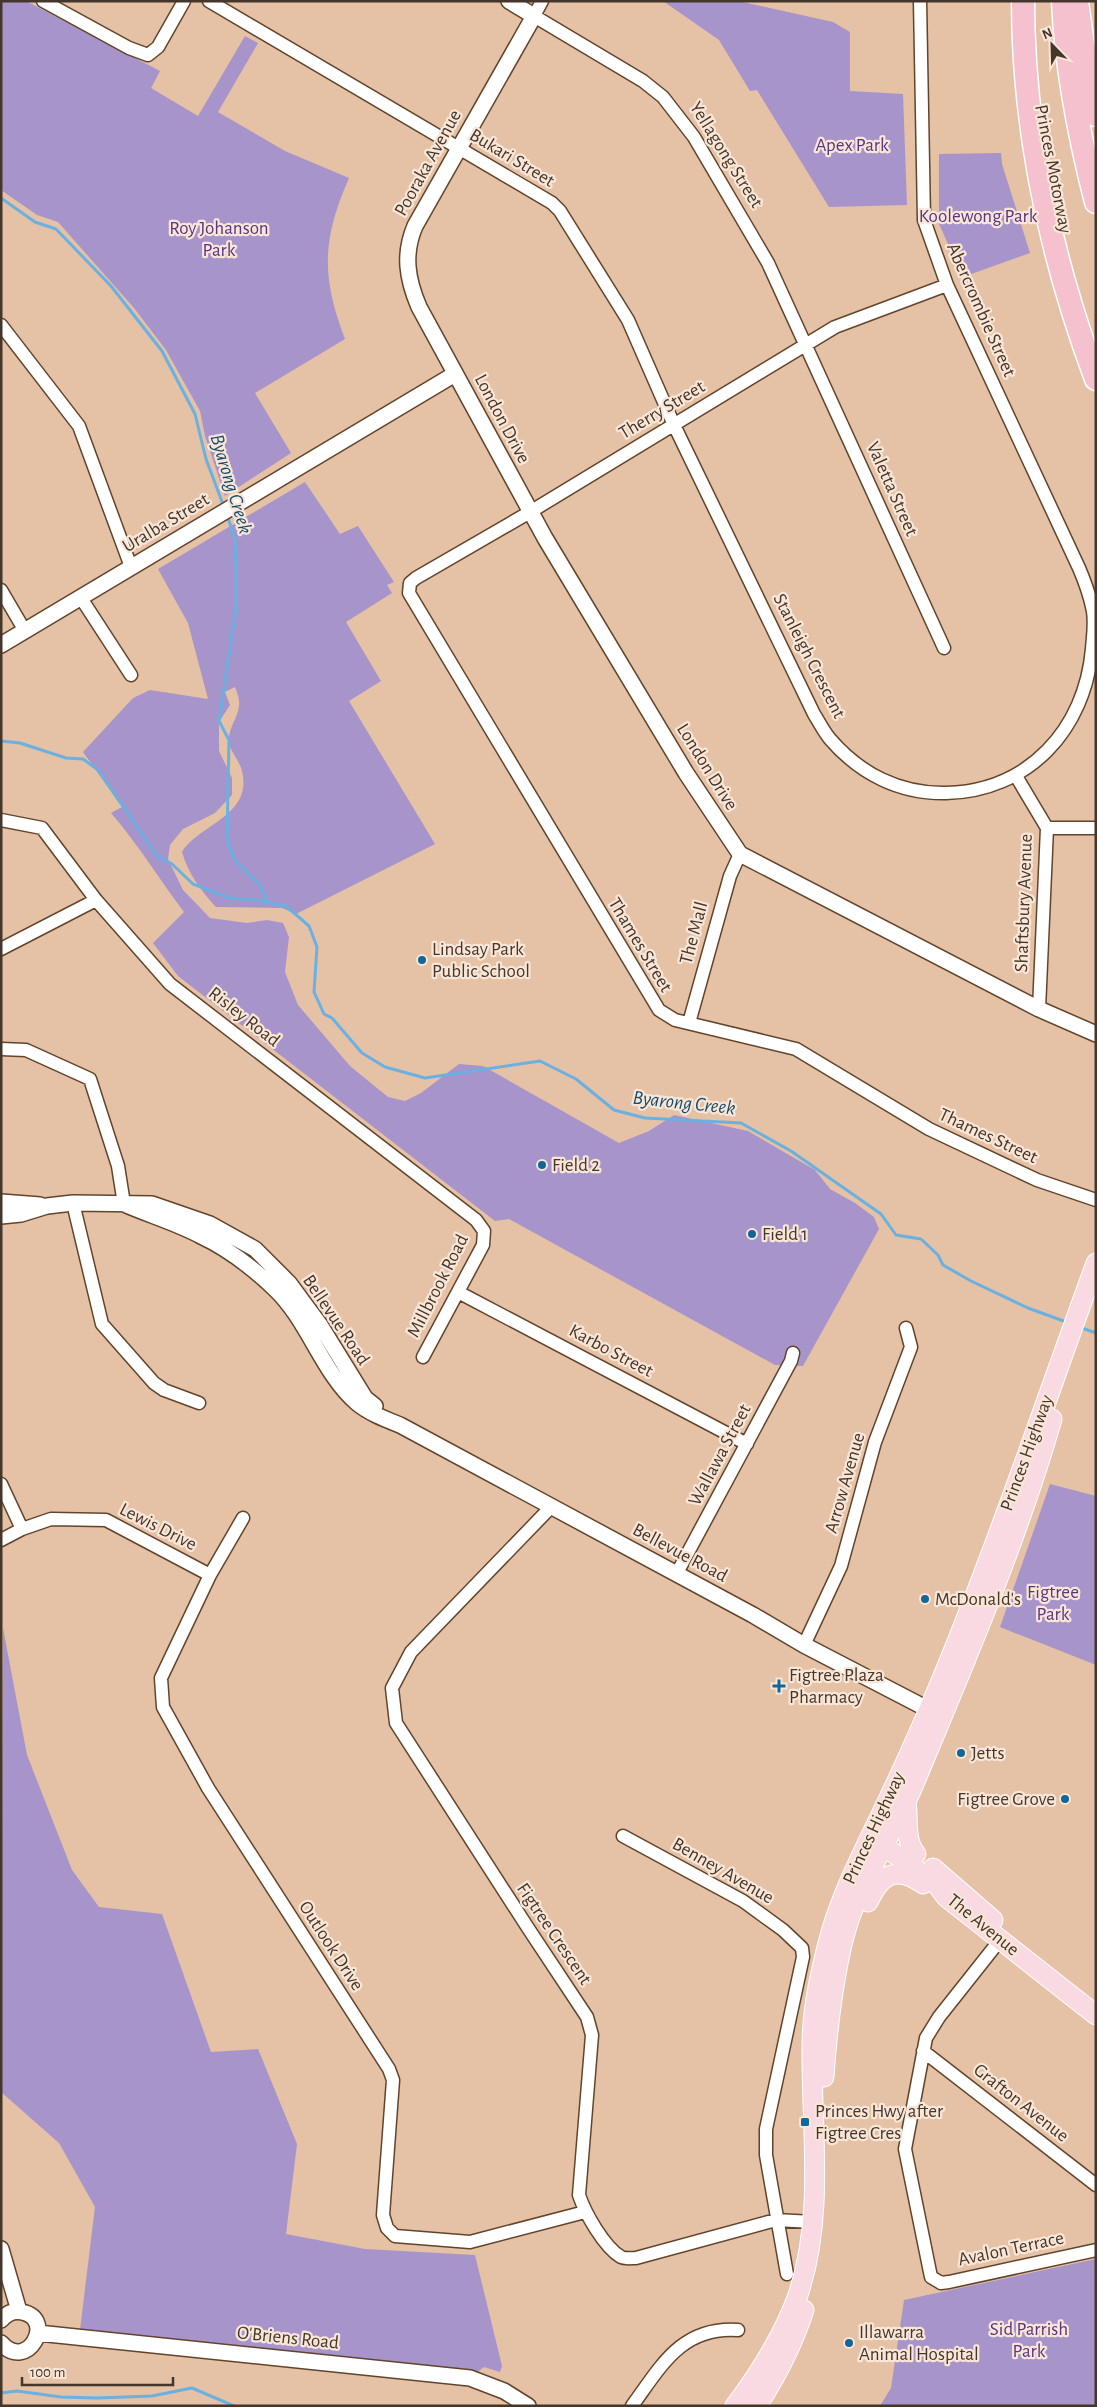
<svg xmlns="http://www.w3.org/2000/svg" width="1097" height="2407" viewBox="0 0 1097 2407" font-family="'Alegreya Sans',sans-serif">
  <style>
    .green { fill: #a794ca }
    .lines { fill: none; stroke-linecap: round; stroke-linejoin: round }
    .stream { stroke: #6ab1e2; stroke-width: 3 }
    .minor-casing { stroke: #62442b; stroke-width: 15 }
    .tertiary-casing { stroke: #62442b; stroke-width: 18 }
    .primary-casing { stroke: #fff; stroke-width: 21 }
    .motorway-casing { stroke: #fff; stroke-width: 25 }
    .minor { stroke: #fff; stroke-width: 12 }
    .tertiary { stroke: #fff; stroke-width: 15 }
    .primary { stroke: #fadae2; stroke-width: 19 }
    .motorway { stroke: #f6c1cf; stroke-width: 22 }
    .poi-dot { fill: #116798; stroke: #f9e6d7; stroke-width: 2 }
    .labels { text-anchor: middle; dominant-baseline: central; stroke-width: 4.5; stroke-linejoin: round; paint-order: stroke }
    .park-label { font-size: 19px; fill: #573485; stroke: #f9e6d7 }
    .street-label { font-size: 19px; fill: #45362b; stroke: #f9e6d7 }
    .poi-label { font-size: 19px; fill: #45362b; stroke: #f9e6d7; text-anchor: start }
    .water-label { font-size: 20px; font-style: italic; fill: #164c6d; stroke: #f9e6d7 }
  </style>
  <rect width="100%" height="100%" fill="#e5c1a5"/>
  <path class="green" d="M1 1H26L160 71 151 88 198 116 245 36 258 43 218 112 285 151 349 178C322 240 321 276 345 339L255 393 291 453 225 496 205 436 200 411 166 350 134 308 58 222 37 215 1 190Z
    M663 1H738L833 22 850 32V91L903 94 907 205 829 207 757 90 750 91 719 40Z
    M1001 153 1002 164 1030 253 963 277 939 224V154Z
    M305 482 340 534 358 526 394 582 387 585 392 593 346 622 381 681 349 701 435 844 296 914 282 908 216 907C201 891 188 873 182 852 199 824 253 816 242 771 240 761 231 753 229 743 227 730 238 718 239 706 240 700 237 692 235 687L225 692 230 705 219 722V751L232 778V795L215 813 183 829 170 845 168 859 183 890 210 918 247 923 267 920 283 923 289 937 285 972 298 1005 350 1066 388 1097 405 1101 421 1093 459 1064 483 1066 619 1143 649 1131 674 1115 748 1131 815 1170 830 1189 855 1203 874 1217 879 1229 803 1366 775 1365 509 1219 495 1221 178 976 153 943 184 912C159 879 138 844 111 813L122 807 83 752 133 698 150 690 208 699 188 623 158 569Z
    M1050 1484 1096 1496V1665L1000 1627Z
    M3 1628 27 1755 72 1870 99 1907 162 1914 211 2052 258 2049 297 2144 286 2234 365 2249 475 2255 502 2366 500 2372 484 2367 470 2378 79 2338 95 2207 59 2143 1 2092Z
    M1096 2259V2406H880L891 2388 904 2300Z"/>
  <g class="lines">
    <path class="stream" d="M1 198 35 222 56 229 111 286 162 351 195 414 206 459 224 507
      M227 515 235 539 236 568V608L219 721 229 740 227 840 235 861 260 885 268 903
      M1 741 20 743 66 758 83 759 98 770 157 856 172 864 193 884 229 898 257 900 286 906 309 926 317 947 314 992 324 1014 332 1018 362 1053 385 1067 425 1078 540 1061 576 1079 614 1110 645 1118 741 1123 791 1151 881 1214 896 1235 921 1239 938 1255 943 1265 971 1281 1028 1308 1069 1323
      M1079 1327 1096 1333
      M1 2393 17 2391 61 2397 97 2398 152 2396 192 2388 234 2406"/>
    <defs>
      <path id="minor" d="M43 1 129 48 148 55 158 47 184 1
        M209 1 552 203 560 211 628 320 674 425 814 714C819 722 824 732 830 739 860 774 900 794 946 793 1029 791 1085 729 1092 649 1093 636 1095 624 1093 611 1090 596 1085 582 1079 568L947 285 924 220 920 1
        M542 1 534 16 643 81 663 97 694 137 768 263 944 648
        M947 285 835 327 530 512 416 578 410 583 409 593 659 1010 675 1020 796 1049 929 1129 1037 1180 1096 1200
        M1 325 79 426 131 567
        M1 590 25 631
        M81 598 131 675
        M1016 776 1047 828 1039 1009
        M1 820 42 828 96 900 170 984 476 1220 484 1231 483 1245 423 1357
        M1047 828H1096
        M1 949 96 900
        M689 1023 730 876 740 854
        M1 1049 26 1050 90 1079 118 1166 124 1204
        M73 1203 102 1324 154 1383 164 1390 199 1403
        M458 1292 747 1444
        M1 1484 22 1529
        M551 1507 411 1652 392 1688 396 1723 528 1928 587 2017 592 2035 579 2195C585 2213 604 2247 621 2257 625 2259 631 2258 636 2258L776 2220 813 2222
        M243 1518 210 1575 161 1678 163 1707 208 1788 389 2069 393 2080 383 2215 387 2228 395 2236 470 2242 585 2212
        M1 1540 22 1529 51 1519 106 1520 210 1575
        M677 1573 791 1361 793 1353
        M804 1645 841 1566 875 1442 911 1347 906 1328
        M623 1836 743 1901 783 1930 802 1948 803 1957 766 2129V2155L787 2274
        M1000 1940 939 2017 926 2038 905 2149 931 2277 941 2283 949 2282 1096 2250
        M923 2051 1096 2185
        M632 2406C661 2366 682 2326 738 2330"/>
      <path id="tertiary" d="M509 1 534 16 415 226C403 254 407 279 419 307L545 538 686 773 740 854 1039 1009 1096 1034
        M1 645 455 374
        M1 1202 40 1205
        M124 1204C149 1215 177 1223 201 1236 229 1249 253 1268 275 1289 308 1320 323 1374 357 1403 369 1413 385 1419 400 1425L753 1615 804 1645 939 1715
        M1 1216 21 1214 47 1206 73 1203 152 1204 210 1224 255 1249 289 1283 320 1325 365 1398 375 1406
        M1 2249 19 2311
        M1 2320C7 2313 14 2310 22 2312 57 2319 27 2373 1 2343
        M38 2333 470 2378 504 2391 528 2406"/>
      <path id="primary" d="M906 1802C909 1820 904 1840 916 1854
        M873 1838 937 1885 946 1897 1096 2015
        M933 1868 993 1920
        M868 1902C881 1874 896 1865 923 1884
        M824 2077C827 2031 835 1960 850 1917 867 1871 895 1829 914 1784 964 1664 1016 1544 1052 1419
        M735 2406C761 2371 784 2335 798 2295 825 2214 811 2129 812 2046 812 2008 821 1969 831 1932 842 1895 859 1860 876 1825 899 1778 921 1729 941 1681 998 1543 1045 1403 1096 1263
        M757 2406C777 2375 793 2344 804 2310"/>
      <path id="motorway" d="M1023 1C1023 130 1051 258 1096 379
        M1063 1C1066 70 1079 136 1096 202
        M1077 2 1089 87 1096 115"/>
    </defs>
    <use href="#minor" class="minor-casing"/>
    <use href="#tertiary" class="tertiary-casing"/>
    <use href="#primary" class="primary-casing"/>
    <use href="#motorway" class="motorway-casing"/>
    <use href="#minor" class="minor"/>
    <use href="#tertiary" class="tertiary"/>
    <use href="#primary" class="primary"/>
    <use href="#motorway" class="motorway"/>
  </g>
  <g class="poi-dot">
    <circle cx="422" cy="960" r="5"/>
    <circle cx="542" cy="1165" r="5"/>
    <circle cx="752" cy="1234" r="5"/>
    <circle cx="925" cy="1599" r="5"/>
    <path d="M776.5 1678.5h5v5h5v5h-5v5h-5v-5h-5v-5h5z"/>
    <circle cx="961" cy="1753" r="5"/>
    <circle cx="1065" cy="1799" r="5"/>
    <rect x="800" y="2117" width="10" height="10" rx="2.5"/>
    <circle cx="849" cy="2343" r="5"/>
  </g>
  <g class="labels">
    <g class="park-label">
      <text x="852" y="145">Apex Park</text>
      <text x="978" y="216">Koolewong Park</text>
      <text x="219" y="228">Roy Johanson<tspan x="219" dy="22">Park</tspan></text>
      <text x="1053" y="1592">Figtree<tspan x="1053" dy="22">Park</tspan></text>
      <text x="1029" y="2329">Sid Parrish<tspan x="1029" dy="22">Park</tspan></text>
    </g>
    <g class="street-label">
      <text transform="translate(726 155) rotate(58)">Yellagong Street</text>
      <text transform="translate(512 158) rotate(31)">Bukari Street</text>
      <text transform="translate(428 163) rotate(-61)">Pooraka Avenue</text>
      <text transform="translate(1053 169) rotate(79)">Princes Motorway</text>
      <text transform="translate(981 310) rotate(66)">Abercrombie Street</text>
      <text transform="translate(662 410) rotate(-31)">Therry Street</text>
      <text transform="translate(502 419) rotate(62)">London Drive</text>
      <text transform="translate(892 489) rotate(66)">Valetta Street</text>
      <text transform="translate(166 523) rotate(-31)">Uralba Street</text>
      <text transform="translate(809 656) rotate(63)">Stanleigh Crescent</text>
      <text transform="translate(707 767) rotate(58)">London Drive</text>
      <text transform="translate(1024 903) rotate(-88)">Shaftsbury Avenue</text>
      <text transform="translate(694 933) rotate(-75)">The Mall</text>
      <text transform="translate(640 945) rotate(59)">Thames Street</text>
      <text transform="translate(244 1017) rotate(38)">Risley Road</text>
      <text transform="translate(988 1136) rotate(25)">Thames Street</text>
      <text transform="translate(438 1286) rotate(-63)">Millbrook Road</text>
      <text transform="translate(336 1320) rotate(56)">Bellevue Road</text>
      <text transform="translate(611 1351) rotate(28)">Karbo Street</text>
      <text transform="translate(1027 1453) rotate(-70)">Princes Highway</text>
      <text transform="translate(720 1455) rotate(-62)">Wallawa Street</text>
      <text transform="translate(845 1483) rotate(-74)">Arrow Avenue</text>
      <text transform="translate(158 1527) rotate(27)">Lewis Drive</text>
      <text transform="translate(680 1553) rotate(28)">Bellevue Road</text>
      <text transform="translate(874 1828) rotate(-65)">Princes Highway</text>
      <text transform="translate(723 1871) rotate(30)">Benney Avenue</text>
      <text transform="translate(983 1925) rotate(39)">The Avenue</text>
      <text transform="translate(554 1934) rotate(56)">Figtree Crescent</text>
      <text transform="translate(331 1946) rotate(57)">Outlook Drive</text>
      <text transform="translate(1021 2103) rotate(38)">Grafton Avenue</text>
      <text transform="translate(1011 2249) rotate(-12)">Avalon Terrace</text>
      <text transform="translate(288 2338) rotate(6)">O'Briens Road</text>
    </g>
    <g class="poi-label">
      <text x="432" y="949">Lindsay Park<tspan x="432" dy="22">Public School</tspan></text>
      <text x="552" y="1165">Field 2</text>
      <text x="762" y="1234">Field 1</text>
      <text x="935" y="1599">McDonald's</text>
      <text x="789" y="1675">Figtree Plaza<tspan x="789" dy="22">Pharmacy</tspan></text>
      <text x="971" y="1753">Jetts</text>
      <text x="1055" y="1799" text-anchor="end">Figtree Grove</text>
      <text x="815" y="2111">Princes Hwy after<tspan x="815" dy="22">Figtree Cres</tspan></text>
      <text x="859" y="2332">Illawarra<tspan x="859" dy="22">Animal Hospital</tspan></text>
    </g>
    <g class="water-label">
      <text transform="translate(231 484) rotate(73)">Byarong Creek</text>
      <text transform="translate(684 1103) rotate(6)">Byarong Creek</text>
    </g>
  </g>
  <rect width="1097" height="2407" fill="none" stroke="#45362b" stroke-width="5"/>
  <g transform="translate(1052 45) rotate(337)" stroke="#f9e6d7" stroke-width="4" paint-order="stroke">
  <path d="M0-4L9 19L0 12L-9 19Z" fill="#45362b"/>
  <text y="-8" font-size="14" font-weight="bold" text-anchor="middle" fill="#45362b">N</text>
  </g>
  <path d="M22 2377v8h151v-8" fill="none" stroke="#45362b" stroke-width="2.5"/>
  <text x="30" y="2377" font-size="15" fill="#45362b" stroke="#f9e6d7" stroke-width="4" paint-order="stroke">100 m</text>
</svg>
